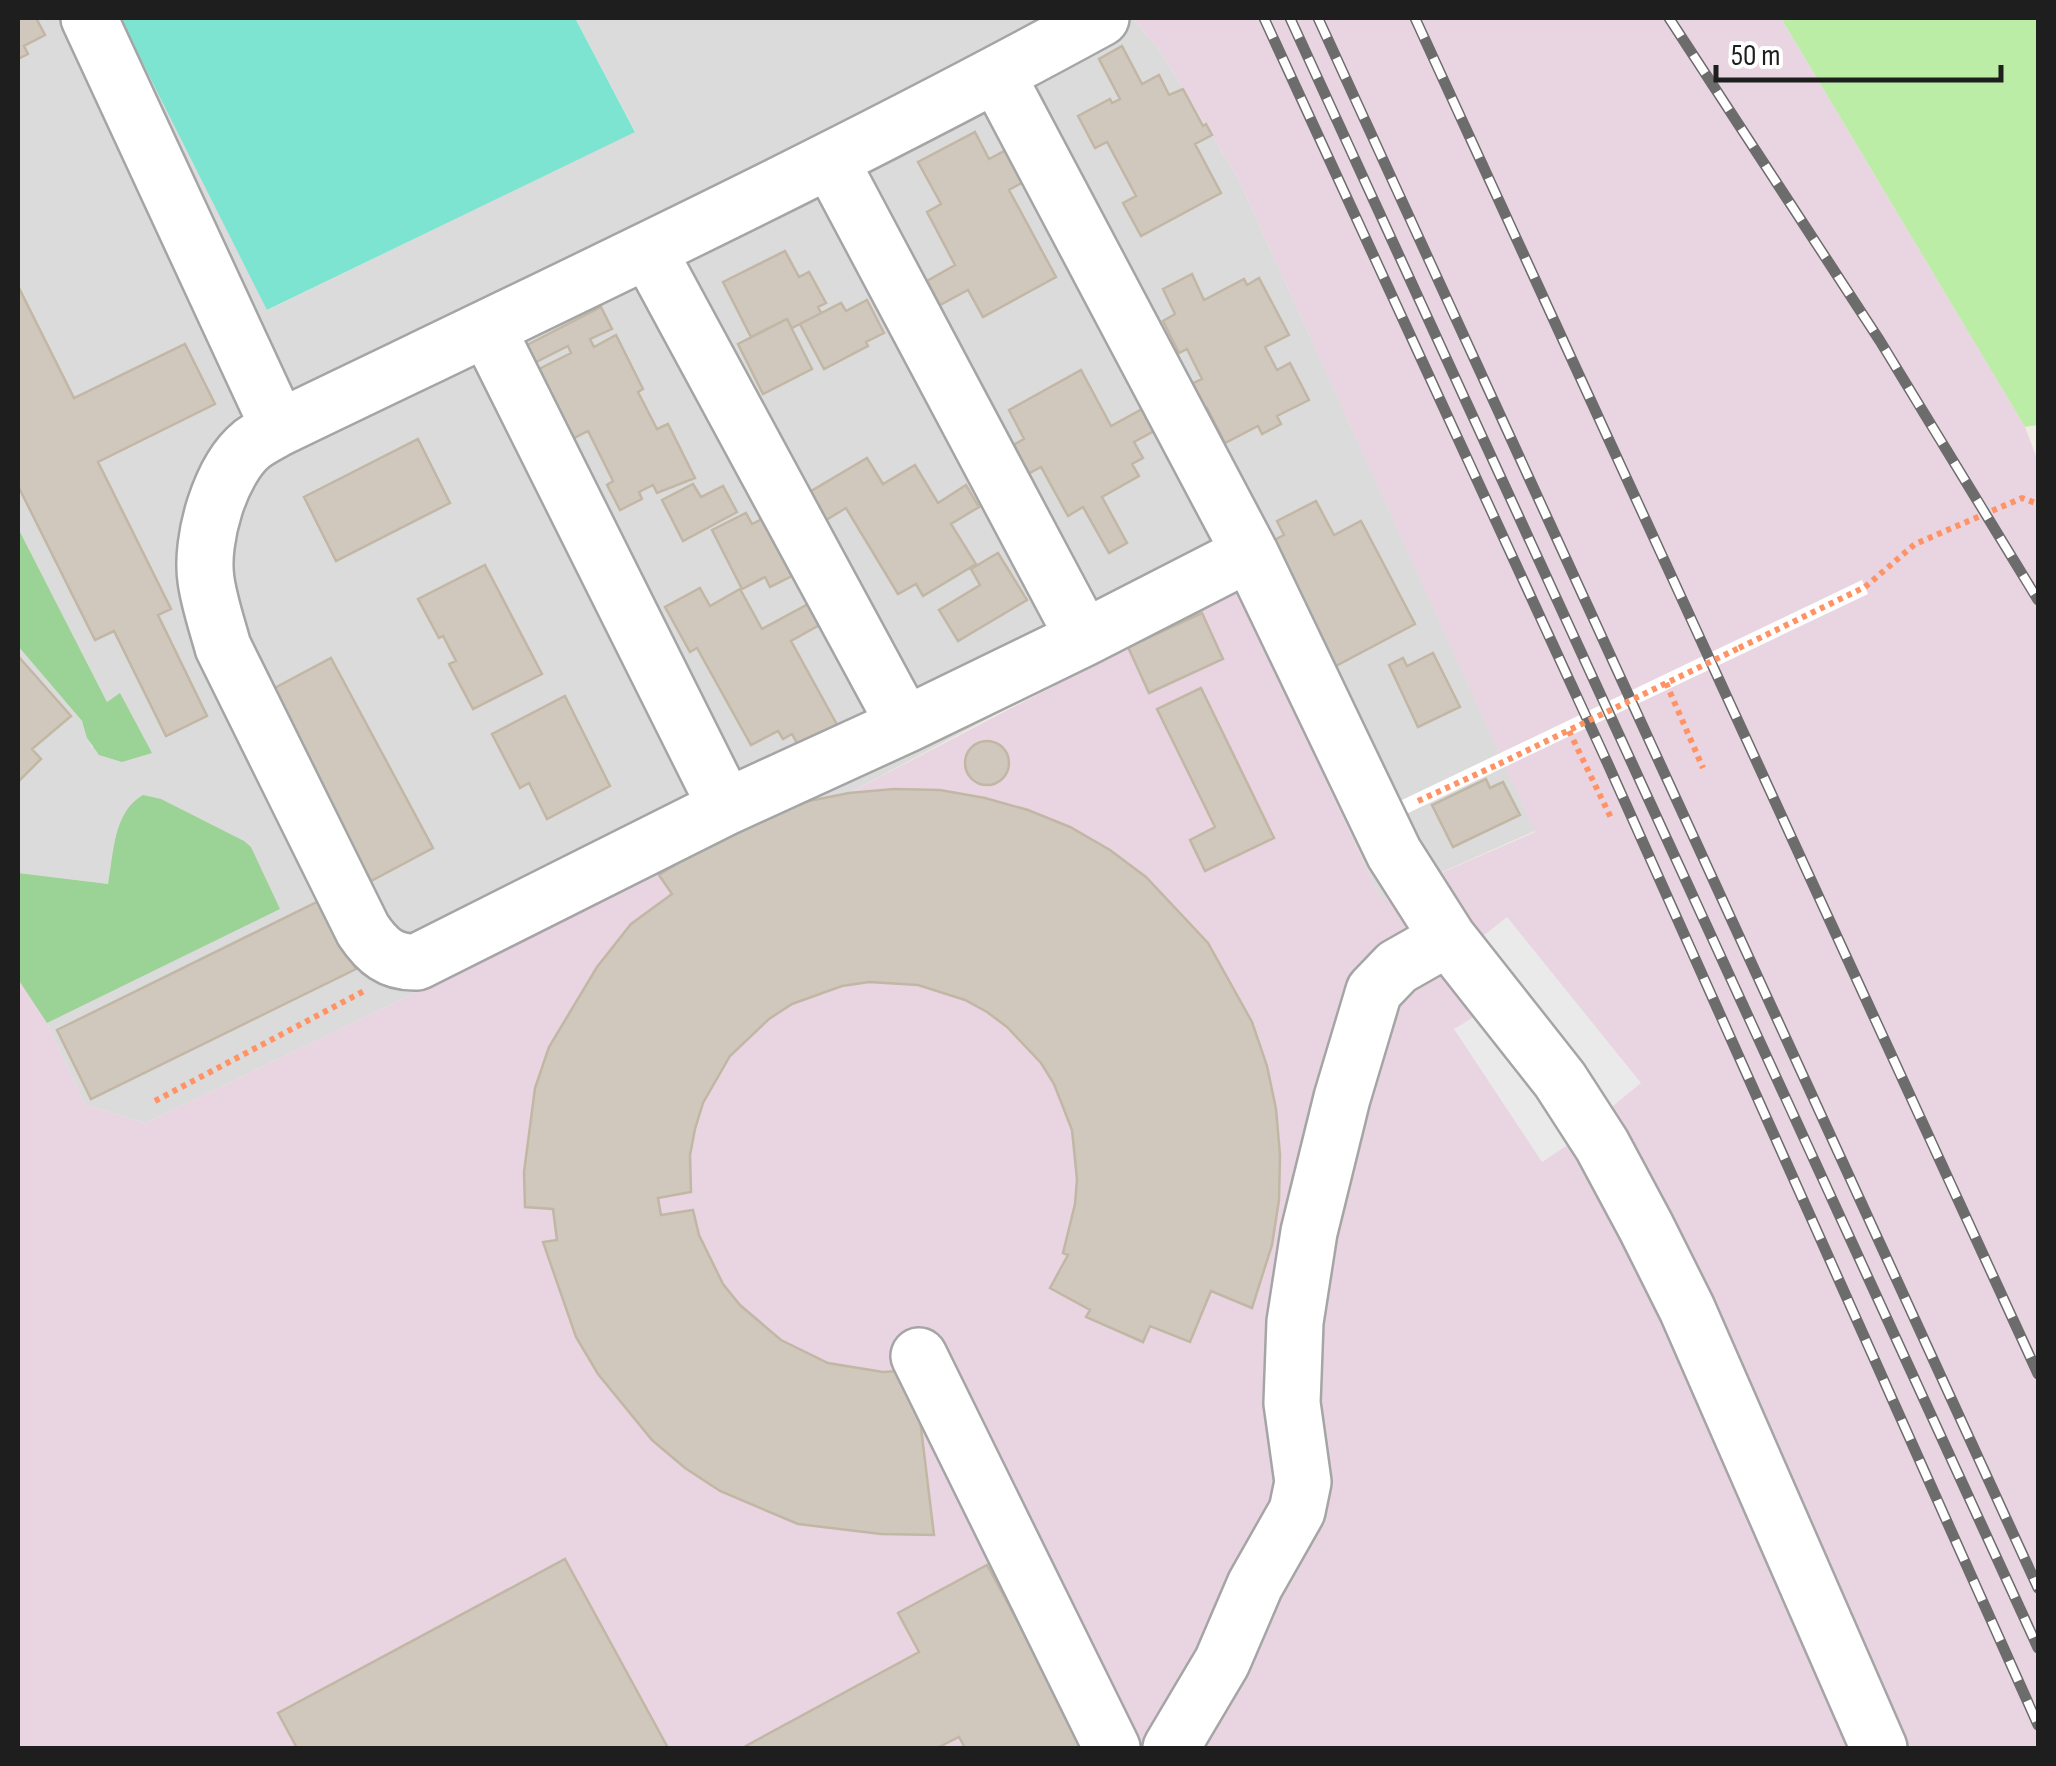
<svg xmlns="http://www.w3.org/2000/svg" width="2056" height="1766" viewBox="0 0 2056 1766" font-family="'Sofia Sans Condensed',sans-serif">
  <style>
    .residential { fill: #dcdbdb }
    .industrial { fill: #e9d5e1 }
    .grass { fill: #bbeda6 }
    .forest { fill: #9bd295 }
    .pitch { fill: #7ce4d0 }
    .parking { fill: #eaeaea }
    .pier { fill: #fff }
    .building { fill: #d0c8bc; stroke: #c2b7a5; stroke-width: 2.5 }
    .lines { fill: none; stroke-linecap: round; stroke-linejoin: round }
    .minor-casing { stroke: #a5a5a5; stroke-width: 60 }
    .path { stroke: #ff9365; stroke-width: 6; stroke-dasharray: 5 5; stroke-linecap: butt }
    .minor { stroke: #fff; stroke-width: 55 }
    .rail-casing { stroke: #6c6c6c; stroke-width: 11 }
    .rail { stroke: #fff; stroke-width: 8; stroke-dasharray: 22; stroke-linecap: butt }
    .path-bridge { stroke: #ff9365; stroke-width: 6; stroke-dasharray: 5 5; stroke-linecap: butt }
  </style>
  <rect width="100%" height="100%" fill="#f0eee3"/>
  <path class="residential" d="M18 18H120L268 310 635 131 575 18H1132L1159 49 1238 178 1535 831 1381 899 1238 591 1122 647 849 793 804 802 720 836 659 875 146 1123 85 1105 47 1023 280 909 120 823 108 884 18 873V646L82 721 92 748 120 694 107 702 18 528Z"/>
  <path class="industrial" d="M1132 18H1781L2025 427 2038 461V1748H18V873L108 884 119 823 131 802 143 795 161 799 244 841 251 847 280 909 47 1023 85 1105 146 1123 659 875 720 836 761 816 804 802 849 793 1237 590 1381 899 1535 832 1238 178 1159 49Z"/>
  <path class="grass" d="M1781 18H2038V425L2025 427Z"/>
  <path class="forest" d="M18 528 107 702 120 693 152 753 122 762 99 755 87 738 82 721 18 646Z
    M143 795 161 799 244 841 251 847 280 909 47 1023 18 979V873L108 884C114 853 113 812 143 795Z"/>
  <path class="pitch" d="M120 18H575L635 132 267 310Z"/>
  <path class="parking" d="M1507 917 1641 1083 1608 1110 1473 944Z
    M1487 1009 1575 1140 1542 1162 1454 1029Z"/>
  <path class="pier" d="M1862 580 1868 594 1406 814 1403 807 1400 801Z"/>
  <path class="building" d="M18 18H36L45 35 24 46 28 54 18 59Z
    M1122 46 1142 84 1159 75 1169 95 1183 89 1203 126 1206 124 1212 135 1195 144 1221 193 1141 236 1123 203 1136 196 1107 142 1095 148 1078 116 1110 99 1112 103 1120 99 1099 59Z
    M975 132 989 159 1008 149 1025 181 1009 190 1056 277 983 317 968 290 940 305 927 281 955 265 927 212 941 204 918 162Z
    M785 251 799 277 809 272 826 303 818 307 821 313 792 328 787 319 751 337 723 282Z
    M1192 274 1204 300 1244 279 1247 285 1259 278 1289 335 1265 347 1277 370 1290 363 1309 400 1277 416 1281 424 1262 434 1258 426 1225 443 1207 408 1190 417 1177 391 1202 379 1187 349 1179 353 1163 321 1175 314 1163 289Z
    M18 286 74 398 185 344 215 404 98 462 171 609 158 615 207 716 166 736 114 631 95 640 18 486Z
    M867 300 884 333 866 342 868 346 824 369 800 324 841 303 846 311Z
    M601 307 612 329 590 339 594 347 616 335 643 389 638 392 657 429 668 424 695 478 657 493 653 485 639 492 642 499 620 510 607 485 613 481 588 431 574 438 539 369 571 353 568 346 536 362 527 345Z
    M787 319 812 369 763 394 738 344Z
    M1081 370 1111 426 1144 408 1156 430 1134 442 1143 458 1132 464 1139 476 1102 497 1127 543 1109 553 1083 507 1068 516 1041 467 1011 483 995 455 1024 439 1009 410Z
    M418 439 450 503 336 561 304 497Z
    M867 458 883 484 915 465 938 503 966 485 979 507 951 524 976 564 923 596 916 584 898 594 846 508 813 528 796 500Z
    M693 484 701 497 723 486 737 512 683 541 662 500Z
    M1316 501 1334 535 1361 521 1415 624 1330 669 1255 550 1284 535 1277 521Z
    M746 513 752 524 766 517 794 575 770 587 765 577 742 589 712 530Z
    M998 553 1027 600 958 641 939 610 980 585 971 569Z
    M485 565 542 674 473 709 449 664 456 661 443 636 439 638 418 599Z
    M700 588 710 606 740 589 762 629 812 602 823 623 791 641 846 741 807 762 792 734 783 739 778 731 751 745 697 648 690 652 665 607Z
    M1202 613 1223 659 1149 693 1128 647Z
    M1433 653 1460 707 1418 727 1389 665 1403 658 1407 666Z
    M18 656 71 716 32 749 41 759 18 782Z
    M331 658 433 848 371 881 269 691Z
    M1201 688 1274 838 1205 871 1190 840 1215 827 1157 709Z
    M565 696 610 786 547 819 529 783 520 788 492 734Z
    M965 763a22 22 0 1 1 44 0a22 22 0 1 1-44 0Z
    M1486 779 1490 788 1503 782 1520 815 1453 847 1432 805Z
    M894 789 940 790 985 798 1028 810 1070 827 1110 850 1146 877 1208 943 1252 1022 1267 1066 1276 1109 1280 1155 1279 1200 1272 1245 1252 1308 1211 1291 1190 1342 1150 1326 1143 1342 1086 1317 1090 1310 1050 1288 1068 1255 1063 1253 1075 1204 1077 1179 1072 1130 1054 1084 1041 1063 1007 1027 987 1012 965 1000 918 985 869 982 842 986 792 1004 769 1019 730 1056 703 1103 695 1129 690 1155 691 1192 658 1198 661 1215 693 1210 699 1235 723 1284 740 1305 781 1340 828 1363 883 1372 914 1370 934 1535 881 1534 798 1524 720 1491 685 1468 652 1440 598 1374 576 1337 543 1242 557 1240 553 1209 525 1207 524 1172 535 1088 549 1047 597 967 631 924 672 894 659 875 720 836 761 816 804 802 849 793Z
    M321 900 356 969 91 1099 57 1030Z
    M565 1559 668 1748H297L278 1713Z
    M987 1565 1087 1748H965L959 1737 937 1748H742L919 1652 898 1613Z"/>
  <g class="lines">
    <defs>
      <path id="minor" d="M89 18 279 428
        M1101 18C832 165 555 295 279 428 270 433 260 438 252 444 220 470 200 540 206 580 209 602 217 625 223 647L363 930C377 951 391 963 417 962L726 807 905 725 1084 638 1250 553
        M997 75 1250 553 1394 853 1448 938 1560 1080 1602 1145 1646 1227 1687 1309 1879 1748
        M830 160 1084 638
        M649 252 905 725
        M487 328 726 807
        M919 1356 1112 1748
        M1171 1748 1222 1662 1255 1585 1297 1511 1303 1482 1292 1403 1295 1322 1309 1232 1342 1098 1374 991 1397 967 1448 938"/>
    </defs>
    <use href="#minor" class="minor-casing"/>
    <path class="path" d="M1739 648 1865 587 1915 544 2022 498 2038 504
      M1666 683 1703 768
      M1569 731 1611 818
      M1418 801 1499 764
      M155 1101 364 991"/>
    <use href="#minor" class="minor"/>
    <defs>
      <path id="rail" d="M1264 18 1607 762 2038 1725
        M1290 18 2038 1648
        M1318 18 2038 1588
        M1415 18 2038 1374
        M1669 18 1880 341 2038 600"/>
    </defs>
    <use href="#rail" class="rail-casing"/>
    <use href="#rail" class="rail"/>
    <path class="path-bridge" d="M1499 764 1739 648"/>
  </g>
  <rect width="2056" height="1766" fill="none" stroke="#1e1e1e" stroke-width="40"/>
  <path d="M1716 65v15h285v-15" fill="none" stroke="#1e1e1e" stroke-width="5"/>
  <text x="1731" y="65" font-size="30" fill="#1e1e1e" stroke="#ffffff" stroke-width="8" paint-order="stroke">50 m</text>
</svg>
